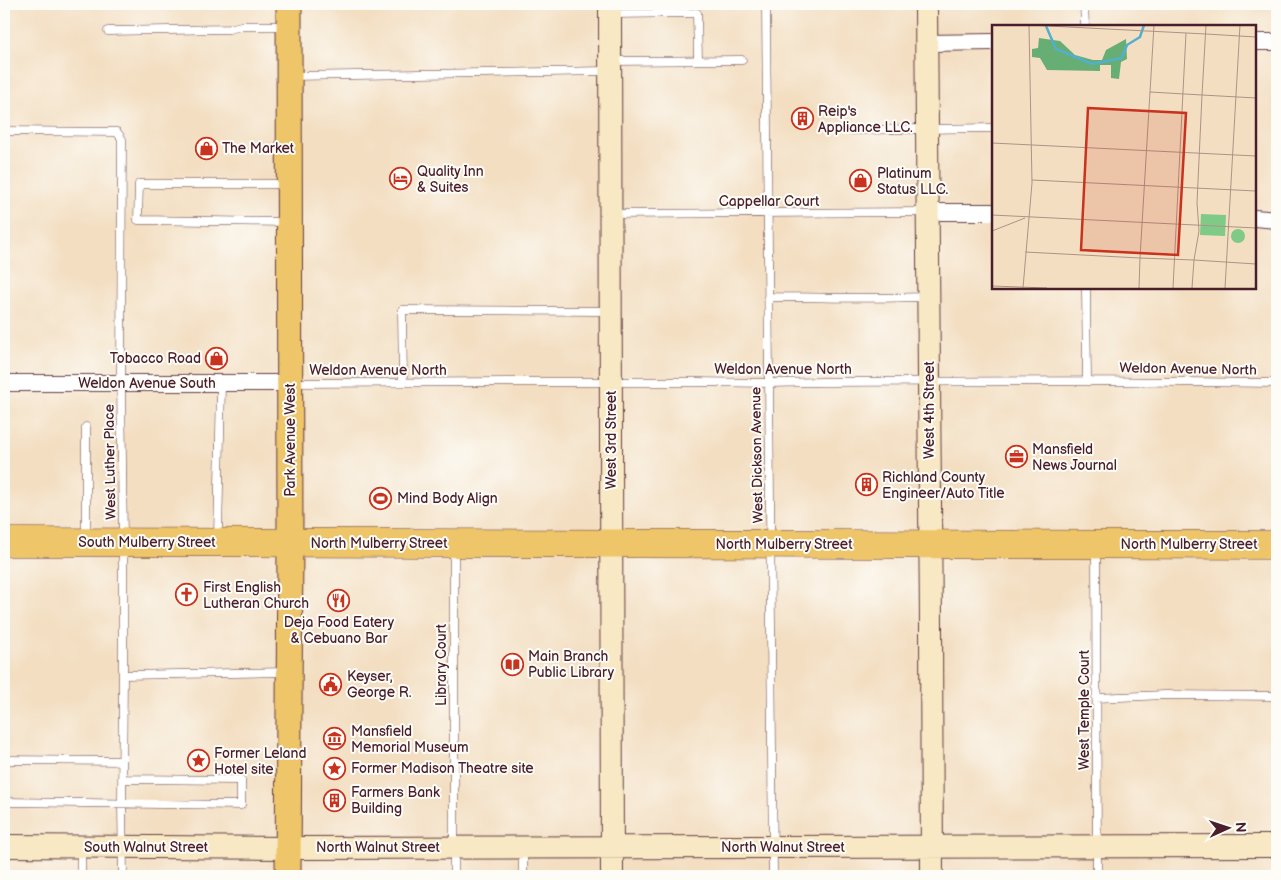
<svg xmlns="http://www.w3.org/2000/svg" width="1281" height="880" viewBox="0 0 1281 880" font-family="'Balsamiq Sans',sans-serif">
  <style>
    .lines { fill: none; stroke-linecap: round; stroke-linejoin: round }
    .lane-casing { stroke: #633c42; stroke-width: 9 }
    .street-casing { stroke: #633c42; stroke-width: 18 }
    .secondary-casing { stroke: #633c42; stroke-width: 24 }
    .primary-casing { stroke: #633c42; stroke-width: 27 }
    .highway-casing { stroke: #633c42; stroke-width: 29 }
    .lane { stroke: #fff; stroke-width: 8 }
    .street { stroke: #fff; stroke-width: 16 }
    .secondary { stroke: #f8e8c3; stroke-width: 22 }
    .primary { stroke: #eec569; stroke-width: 25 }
    .highway { stroke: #eec569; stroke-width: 28 }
    .labels { text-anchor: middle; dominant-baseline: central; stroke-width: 4; stroke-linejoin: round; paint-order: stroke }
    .poi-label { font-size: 14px; fill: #4a1f2b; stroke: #fdfcf7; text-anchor: start }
    .street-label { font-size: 14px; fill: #4a1f2b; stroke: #fdfcf7 }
    .inset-river { fill: none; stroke: #52afd0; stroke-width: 2.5 }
    .inset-road { fill: none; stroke: #af9285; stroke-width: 1 }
    .view { fill: #c8321e; fill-opacity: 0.15; stroke: #c8321e; stroke-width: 2.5 }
    .inset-edge { fill: none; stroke: #4a1f2b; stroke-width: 2.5 }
  </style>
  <rect width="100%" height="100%" fill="#fdfcf7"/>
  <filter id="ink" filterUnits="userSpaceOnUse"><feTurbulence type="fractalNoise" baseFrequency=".02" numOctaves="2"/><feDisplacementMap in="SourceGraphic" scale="10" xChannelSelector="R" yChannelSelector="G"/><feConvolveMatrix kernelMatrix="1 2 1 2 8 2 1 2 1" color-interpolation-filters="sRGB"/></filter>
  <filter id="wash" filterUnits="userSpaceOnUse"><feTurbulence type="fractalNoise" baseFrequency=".0096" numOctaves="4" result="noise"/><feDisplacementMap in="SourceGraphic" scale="20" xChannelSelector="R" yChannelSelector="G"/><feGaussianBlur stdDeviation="1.12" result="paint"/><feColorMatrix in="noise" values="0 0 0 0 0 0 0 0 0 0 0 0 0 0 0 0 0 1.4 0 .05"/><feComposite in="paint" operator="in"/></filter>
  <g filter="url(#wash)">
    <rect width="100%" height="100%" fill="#f3dec1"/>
  </g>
  <g filter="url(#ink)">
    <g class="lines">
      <defs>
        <path id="lane" d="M766 4 773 876
          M1084 4 1085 26
          M612 14 697 13 698 60
          M108 31 229 29 241 26H285
          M611 61 742 60
          M292 76 607 71
          M852 130 994 128
          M4 131 117 132 122 139 121 383 123 542V675L122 803 123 876
          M285 184H139L138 220 287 222
          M612 214 926 212
          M1086 288 1087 381
          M768 297C821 297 874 299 926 297
          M403 381 402 310 608 311
          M294 383 511 382H696L769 383 822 382 1087 381 1277 383
          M86 427V538
          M218 538 221 383
          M454 548V876
          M1096 548 1097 876
          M123 675 286 672
          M1096 698 1165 695 1277 696
          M4 760 122 761
          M4 802 241 805V780L122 779
          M81 849V876
          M523 876V849"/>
        <path id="street" d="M1255 42H1277
          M926 43 994 42
          M927 212H994
          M1255 218 1277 220
          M4 383H289"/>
        <path id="secondary" d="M610 4 612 876
          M926 4 931 626 932 876
          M4 846 289 848 1277 846"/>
        <path id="primary" d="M288 876 290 542 289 4"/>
        <path id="highway" d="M4 542 1277 545"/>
      </defs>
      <use href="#lane" class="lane-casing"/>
      <use href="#street" class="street-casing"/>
      <use href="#secondary" class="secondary-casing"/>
      <use href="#primary" class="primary-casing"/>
      <use href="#highway" class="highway-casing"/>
      <use href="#lane" class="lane"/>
      <use href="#street" class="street"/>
      <use href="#secondary" class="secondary"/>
      <use href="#primary" class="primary"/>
      <use href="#highway" class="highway"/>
    </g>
  </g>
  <defs>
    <symbol id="building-ring" viewBox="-11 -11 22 22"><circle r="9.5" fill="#fdfcf7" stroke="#c8321e" stroke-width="1.5"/><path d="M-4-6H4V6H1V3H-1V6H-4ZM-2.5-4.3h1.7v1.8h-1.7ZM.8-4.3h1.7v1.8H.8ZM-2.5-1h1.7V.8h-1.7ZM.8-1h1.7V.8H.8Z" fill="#c8321e"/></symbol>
    <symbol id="shop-ring" viewBox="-11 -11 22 22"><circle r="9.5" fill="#fdfcf7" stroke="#c8321e" stroke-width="1.5"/><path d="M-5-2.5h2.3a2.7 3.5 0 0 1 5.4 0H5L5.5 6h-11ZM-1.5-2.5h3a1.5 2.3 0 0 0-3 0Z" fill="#c8321e"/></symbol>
    <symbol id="hotel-ring" viewBox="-11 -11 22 22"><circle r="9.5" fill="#fdfcf7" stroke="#c8321e" stroke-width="1.5"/><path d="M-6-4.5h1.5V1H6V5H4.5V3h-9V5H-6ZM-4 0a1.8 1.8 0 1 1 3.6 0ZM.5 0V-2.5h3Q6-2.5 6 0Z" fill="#c8321e"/></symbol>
    <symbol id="office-ring" viewBox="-11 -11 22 22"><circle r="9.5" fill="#fdfcf7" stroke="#c8321e" stroke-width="1.5"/><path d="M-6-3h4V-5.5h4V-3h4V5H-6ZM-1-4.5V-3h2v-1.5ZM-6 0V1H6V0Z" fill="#c8321e"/></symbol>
    <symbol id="stadium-ring" viewBox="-11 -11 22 22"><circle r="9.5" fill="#fdfcf7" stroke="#c8321e" stroke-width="1.5"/><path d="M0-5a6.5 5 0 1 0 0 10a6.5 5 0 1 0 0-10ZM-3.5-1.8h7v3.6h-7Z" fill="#c8321e"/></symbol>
    <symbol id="church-ring" viewBox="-11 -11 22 22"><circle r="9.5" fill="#fdfcf7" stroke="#c8321e" stroke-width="1.5"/><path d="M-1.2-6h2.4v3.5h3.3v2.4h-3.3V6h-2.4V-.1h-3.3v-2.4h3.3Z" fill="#c8321e"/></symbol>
    <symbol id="restaurant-ring" viewBox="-11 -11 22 22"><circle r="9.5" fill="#fdfcf7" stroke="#c8321e" stroke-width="1.5"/><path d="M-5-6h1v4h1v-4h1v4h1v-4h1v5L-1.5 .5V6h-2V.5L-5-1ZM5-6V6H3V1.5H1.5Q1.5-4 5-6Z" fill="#c8321e"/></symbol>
    <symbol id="library-ring" viewBox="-11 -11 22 22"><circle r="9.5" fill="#fdfcf7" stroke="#c8321e" stroke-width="1.5"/><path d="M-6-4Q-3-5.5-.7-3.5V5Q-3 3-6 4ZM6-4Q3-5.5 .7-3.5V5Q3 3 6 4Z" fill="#c8321e"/></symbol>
    <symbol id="civic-ring" viewBox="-11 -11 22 22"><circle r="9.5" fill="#fdfcf7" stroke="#c8321e" stroke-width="1.5"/><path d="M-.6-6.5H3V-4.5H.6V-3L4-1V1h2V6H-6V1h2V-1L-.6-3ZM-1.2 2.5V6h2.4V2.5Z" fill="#c8321e"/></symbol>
    <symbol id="museum-ring" viewBox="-11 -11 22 22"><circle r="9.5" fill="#fdfcf7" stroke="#c8321e" stroke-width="1.5"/><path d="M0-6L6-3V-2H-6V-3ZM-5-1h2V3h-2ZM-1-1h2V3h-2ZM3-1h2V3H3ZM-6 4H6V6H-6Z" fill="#c8321e"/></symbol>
    <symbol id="sight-ring" viewBox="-11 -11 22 22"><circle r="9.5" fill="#fdfcf7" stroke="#c8321e" stroke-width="1.5"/><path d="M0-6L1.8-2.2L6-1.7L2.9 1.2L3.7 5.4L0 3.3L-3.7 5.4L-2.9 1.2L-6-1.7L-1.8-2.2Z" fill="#c8321e"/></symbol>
  </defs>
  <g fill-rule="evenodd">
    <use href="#building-ring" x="790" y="106" width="25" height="25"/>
    <use href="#shop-ring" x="194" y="136" width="25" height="25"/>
    <use href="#hotel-ring" x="388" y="166" width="25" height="25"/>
    <use href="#shop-ring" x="848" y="168" width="25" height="25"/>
    <use href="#shop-ring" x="204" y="346" width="25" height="25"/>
    <use href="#office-ring" x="1004" y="444" width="25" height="25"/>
    <use href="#building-ring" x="854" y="472" width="25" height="25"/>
    <use href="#stadium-ring" x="368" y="486" width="25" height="25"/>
    <use href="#church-ring" x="174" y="582" width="25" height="25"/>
    <use href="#restaurant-ring" x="326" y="588" width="25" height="25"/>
    <use href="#library-ring" x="500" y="652" width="25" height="25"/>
    <use href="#civic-ring" x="318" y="672" width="25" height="25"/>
    <use href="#museum-ring" x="322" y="726" width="25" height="25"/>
    <use href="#sight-ring" x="186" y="748" width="25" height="25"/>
    <use href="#sight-ring" x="322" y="756" width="25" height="25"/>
    <use href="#building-ring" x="322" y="788" width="25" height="25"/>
  </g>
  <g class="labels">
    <g class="poi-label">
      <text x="818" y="111">Reip's<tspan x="818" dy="16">Appliance LLC.</tspan></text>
      <text x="222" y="148">The Market</text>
      <text x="417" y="171">Quality Inn<tspan x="417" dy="16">&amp; Suites</tspan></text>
      <text x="877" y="173">Platinum<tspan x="877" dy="16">Status LLC.</tspan></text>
      <text x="201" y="358" text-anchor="end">Tobacco Road</text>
      <text x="1032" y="449">Mansfield<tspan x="1032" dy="16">News Journal</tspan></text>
      <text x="882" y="477">Richland County<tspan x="882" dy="16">Engineer/Auto Title</tspan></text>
      <text x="397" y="498">Mind Body Align</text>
      <text x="203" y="587">First English<tspan x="203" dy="16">Lutheran Church</tspan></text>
      <text x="339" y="622" text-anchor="middle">Deja Food Eatery<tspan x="339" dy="16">&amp; Cebuano Bar</tspan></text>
      <text x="528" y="656">Main Branch<tspan x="528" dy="16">Public Library</tspan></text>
      <text x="347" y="676">Keyser,<tspan x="347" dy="16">George R.</tspan></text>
      <text x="351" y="731">Mansfield<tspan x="351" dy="16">Memorial Museum</tspan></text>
      <text x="214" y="753">Former Leland<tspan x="214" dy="16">Hotel site</tspan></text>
      <text x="351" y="768">Former Madison Theatre site</text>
      <text x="351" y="792">Farmers Bank<tspan x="351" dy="16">Building</tspan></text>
    </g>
    <g class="street-label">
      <text x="769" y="201">Cappellar Court</text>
      <text x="783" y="369">Weldon Avenue North</text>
      <text transform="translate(1188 369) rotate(1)">Weldon Avenue North</text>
      <text x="378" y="370">Weldon Avenue North</text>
      <text x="147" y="383">Weldon Avenue South</text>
      <text transform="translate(929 410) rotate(-90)">West 4th Street</text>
      <text transform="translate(290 440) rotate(-90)">Park Avenue West</text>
      <text transform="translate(611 440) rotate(-90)">West 3rd Street</text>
      <text transform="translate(757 455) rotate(-91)">West Dickson Avenue</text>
      <text transform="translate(110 462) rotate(-91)">West Luther Place</text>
      <text x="147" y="542">South Mulberry Street</text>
      <text x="379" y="543">North Mulberry Street</text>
      <text x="784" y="544">North Mulberry Street</text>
      <text x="1189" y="544">North Mulberry Street</text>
      <text transform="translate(441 665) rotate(-90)">Library Court</text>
      <text transform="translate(1084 710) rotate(-90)">West Temple Court</text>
      <text x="146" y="847">South Walnut Street</text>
      <text x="378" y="847">North Walnut Street</text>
      <text x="783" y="847">North Walnut Street</text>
    </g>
  </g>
  <g transform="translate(992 25)">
    <rect width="264" height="264" fill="#f3dec1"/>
    <path d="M239 211a7 7 0 1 1 14 0a7 7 0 1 1-14 0Z" fill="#7fca87"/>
    <path d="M47 13 68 16 83 30 101 35H110L114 25 134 14 135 34 129 37 127 54 119 53V40H108V46L55 45 48 33 40 32V24L46 23Z" fill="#67ae74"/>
    <path d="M209 189 234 190 233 211 208 210Z" fill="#7fca87"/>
    <path class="inset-river" d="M54 1 64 24 100 39 130 33 135 20 148 12 152 0"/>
    <path class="inset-road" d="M37 0 214 9M214 9 264 12M158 67 162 0M264 73 210 70 205 178 207 206 202 235 264 239M0 118 264 131M40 155 264 166M0 190 264 203M0 206 33 193M33 227 148 233 147 263M0 261 55 263M31 263 40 158 37 0M181 263 194 8M200 263 202 235 148 233 158 67 210 70 214 0M233 263 248 0"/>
    <path class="view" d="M96 83 194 88 186 230 89 225Z"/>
    <rect width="264" height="264" class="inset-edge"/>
  </g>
  <rect width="1281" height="880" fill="none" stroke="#fdfcf7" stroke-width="20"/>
  <g transform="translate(1228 828) rotate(87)" stroke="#fdfcf7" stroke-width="4" paint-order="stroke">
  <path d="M0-4L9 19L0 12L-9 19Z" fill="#4a1f2b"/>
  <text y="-8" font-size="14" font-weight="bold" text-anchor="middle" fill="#4a1f2b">N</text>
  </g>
</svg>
